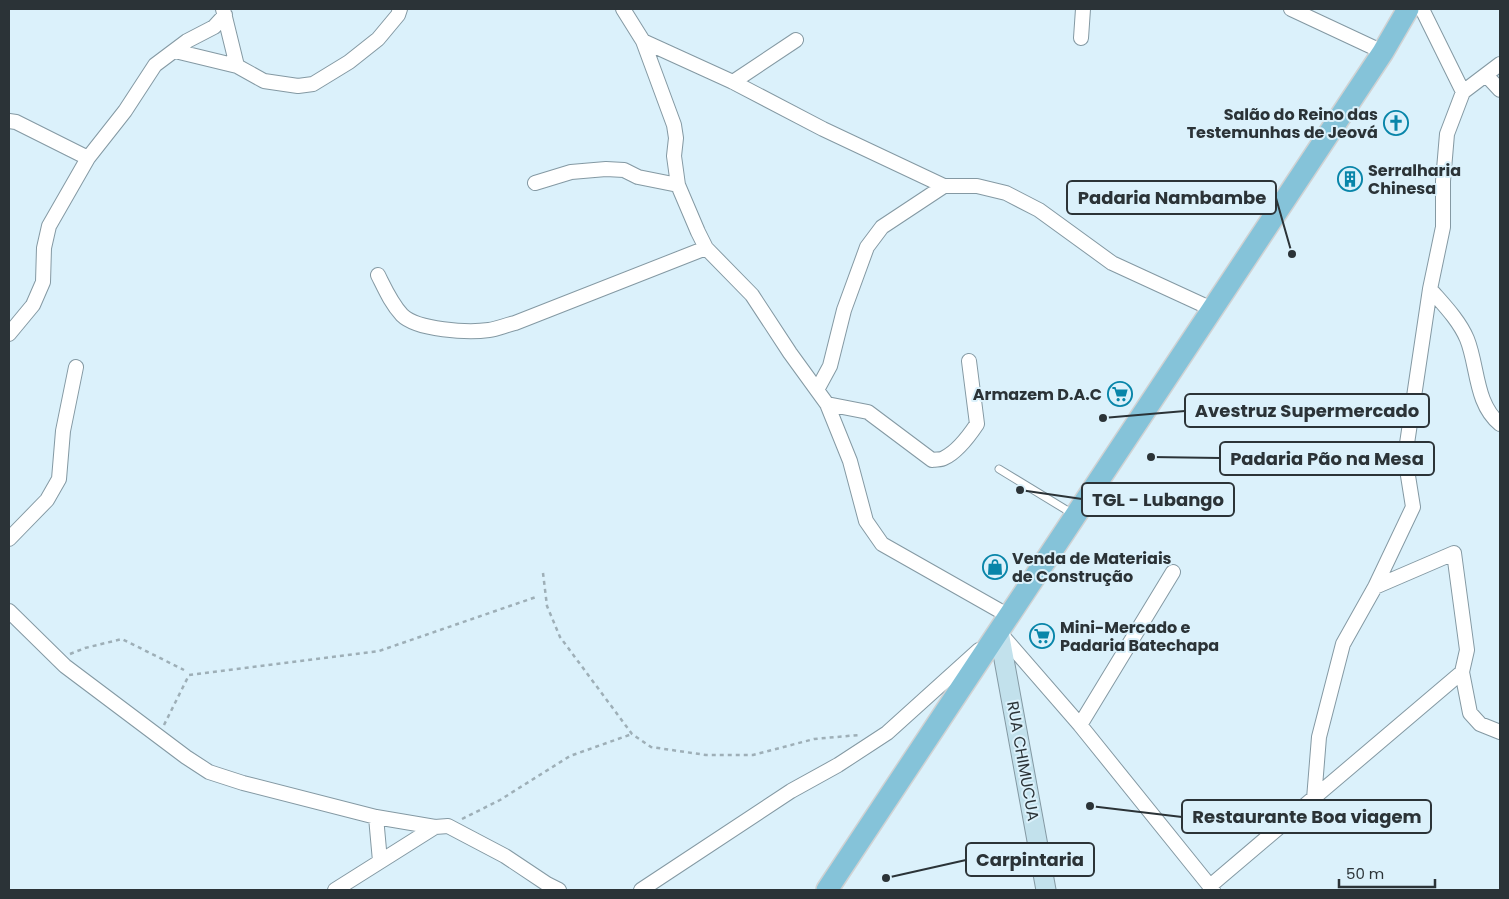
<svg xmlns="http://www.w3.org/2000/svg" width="1509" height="899" viewBox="0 0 1509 899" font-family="Poppins,sans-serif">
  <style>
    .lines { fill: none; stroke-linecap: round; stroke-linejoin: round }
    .lane-casing { stroke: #8499a3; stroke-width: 9 }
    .street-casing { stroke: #8499a3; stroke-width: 16 }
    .secondary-casing { stroke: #8499a3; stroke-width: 21 }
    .primary-casing { stroke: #d0d2d3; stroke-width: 24 }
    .path { stroke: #9eafb7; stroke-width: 2.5; stroke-dasharray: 4 4; stroke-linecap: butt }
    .lane { stroke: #fff; stroke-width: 7 }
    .street { stroke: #fff; stroke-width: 14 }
    .secondary { stroke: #c2e1ec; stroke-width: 19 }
    .primary { stroke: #85c3d9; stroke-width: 21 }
    .labels { text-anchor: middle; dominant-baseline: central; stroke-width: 4; stroke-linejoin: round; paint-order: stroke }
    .poi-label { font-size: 16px; font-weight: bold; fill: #2b3337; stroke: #dbf1fb; text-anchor: start }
    .street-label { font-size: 16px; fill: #2b3337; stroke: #dbf1fb }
    .leader { fill: none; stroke: #2b3337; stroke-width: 2 }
    .callout-dot { fill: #2b3337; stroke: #dbf1fb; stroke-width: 2 }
    .callout { fill: #dbf1fb; stroke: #2b3337; stroke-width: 2 }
    .callout-label { font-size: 18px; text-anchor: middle; font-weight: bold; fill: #2b3337 }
  </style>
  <rect width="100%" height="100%" fill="#dbf1fb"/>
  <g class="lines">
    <defs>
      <path id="lane" d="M999 469 1073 514"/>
      <path id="street" d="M223 9 237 66
        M623 9 643 41 674 125 676 138 674 156 678 185 698 232 706 248 752 295 790 353 827 404 850 461 866 521 882 544 1009 616
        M1291 9 1383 52
        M1422 9 1463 92
        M1081 38 1083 9
        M643 41 733 82 823 129 944 186H977L1006 193 1039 210 1112 263 1212 309
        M175 51 237 66 264 81 298 86 313 84 349 62 378 39 398 15 400 9
        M1486 75 1500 90
        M733 82 796 40
        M9 121 16 122 88 158
        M535 183 571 172 606 169 624 170 638 177 678 185
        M378 275C385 289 391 303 402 315 417 330 468 333 489 330 497 329 506 325 515 323L706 248
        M1430 289C1443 304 1459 320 1467 339 1478 366 1475 404 1500 424
        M9 334 33 305 43 282 44 248 49 226 88 158 125 111 155 65 187 41 214 27 225 15
        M817 390 830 366 844 310 867 247 882 227 944 186
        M827 404 868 412 932 460C936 459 941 460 944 458 957 452 969 436 977 424L969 361
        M9 539 47 500 59 479 63 431 76 367
        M1375 587 1454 553 1467 650 1462 672 1470 713 1480 724 1500 732
        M9 611 65 666 186 757 209 772 243 783 376 817 435 827 448 826 505 856 547 884 559 890
        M1000 633 1080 725 1213 890
        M1080 725 1173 572
        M1314 799 1319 737 1343 644 1375 587 1413 507 1405 457 1430 289 1443 227V181L1447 134 1463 92 1500 64
        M376 817 380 861
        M1210 886 1462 672
        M335 890 435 827
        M641 890 791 791 838 765 887 733 979 650"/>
      <path id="secondary" d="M999 632 1046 890"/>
      <path id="primary" d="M827 890 1383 52 1408 9"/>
    </defs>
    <use href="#lane" class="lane-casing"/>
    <use href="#street" class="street-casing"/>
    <use href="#secondary" class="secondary-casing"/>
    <use href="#primary" class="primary-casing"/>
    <path class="path" d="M543 573 547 606 560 637 632 734 651 747 706 755H753L814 739 859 735
      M70 654 85 648 122 639 184 670
      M164 725 189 675 379 651 536 597
      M462 819 500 800 570 756 632 734"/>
    <use href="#lane" class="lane"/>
    <use href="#street" class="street"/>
    <use href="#secondary" class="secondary"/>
    <use href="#primary" class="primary"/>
  </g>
  <defs>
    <symbol id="church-ring" viewBox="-11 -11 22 22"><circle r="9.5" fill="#dbf1fb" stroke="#0885a9" stroke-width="1.5"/><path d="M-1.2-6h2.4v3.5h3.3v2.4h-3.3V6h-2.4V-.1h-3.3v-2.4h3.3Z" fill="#0885a9"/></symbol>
    <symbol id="building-ring" viewBox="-11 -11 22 22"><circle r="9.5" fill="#dbf1fb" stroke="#0885a9" stroke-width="1.5"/><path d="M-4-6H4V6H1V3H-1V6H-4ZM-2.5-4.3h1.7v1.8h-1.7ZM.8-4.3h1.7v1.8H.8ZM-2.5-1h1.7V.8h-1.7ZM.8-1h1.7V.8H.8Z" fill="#0885a9"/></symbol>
    <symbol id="supermarket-ring" viewBox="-11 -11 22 22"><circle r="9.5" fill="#dbf1fb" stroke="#0885a9" stroke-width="1.5"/><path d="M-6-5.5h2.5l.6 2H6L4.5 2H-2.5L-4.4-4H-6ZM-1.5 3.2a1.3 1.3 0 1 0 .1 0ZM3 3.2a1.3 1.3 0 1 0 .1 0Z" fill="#0885a9"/></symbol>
    <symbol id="shop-ring" viewBox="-11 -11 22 22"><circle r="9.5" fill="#dbf1fb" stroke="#0885a9" stroke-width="1.5"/><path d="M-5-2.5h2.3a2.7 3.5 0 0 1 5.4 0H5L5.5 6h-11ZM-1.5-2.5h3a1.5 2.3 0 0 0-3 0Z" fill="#0885a9"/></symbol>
  </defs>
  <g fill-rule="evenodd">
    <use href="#church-ring" x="1382" y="109" width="28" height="28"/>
    <use href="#building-ring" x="1336" y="165" width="28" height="28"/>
    <use href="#supermarket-ring" x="1106" y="380" width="28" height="28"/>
    <use href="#shop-ring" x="981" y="553" width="28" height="28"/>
    <use href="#supermarket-ring" x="1028" y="622" width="28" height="28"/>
  </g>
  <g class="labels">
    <g class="poi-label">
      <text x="1378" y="114" text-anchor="end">Salão do Reino das<tspan x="1378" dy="18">Testemunhas de Jeová</tspan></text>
      <text x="1368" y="170">Serralharia<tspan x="1368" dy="18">Chinesa</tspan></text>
      <text x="1102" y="394" text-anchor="end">Armazem D.A.C</text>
      <text x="1012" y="558">Venda de Materiais<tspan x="1012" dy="18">de Construção</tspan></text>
      <text x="1060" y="627">Mini-Mercado e<tspan x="1060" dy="18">Padaria Batechapa</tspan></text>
    </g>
    <g class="street-label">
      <text transform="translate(1023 761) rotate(80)">RUA CHIMUCUA</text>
    </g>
  </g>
  <path class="leader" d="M1292 254L1276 198M1103 418L1185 411M1151 457L1220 458M1020 490L1082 499M1090 806L1182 817M886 878L966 860"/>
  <g class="callout-dot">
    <circle cx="1292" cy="254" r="5"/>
    <circle cx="1103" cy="418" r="5"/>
    <circle cx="1151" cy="457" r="5"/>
    <circle cx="1020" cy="490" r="5"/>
    <circle cx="1090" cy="806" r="5"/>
    <circle cx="886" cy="878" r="5"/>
  </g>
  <g class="callout">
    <rect x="1067" y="181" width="209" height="33" rx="5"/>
    <rect x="1185" y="394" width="244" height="33" rx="5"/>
    <rect x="1220" y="442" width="214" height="33" rx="5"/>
    <rect x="1082" y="483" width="152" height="33" rx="5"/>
    <rect x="1182" y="800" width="249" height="33" rx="5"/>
    <rect x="966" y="843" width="128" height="33" rx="5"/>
  </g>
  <g class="callout-label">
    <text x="1172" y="204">Padaria Nambambe</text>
    <text x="1307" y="417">Avestruz Supermercado</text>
    <text x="1327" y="465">Padaria Pão na Mesa</text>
    <text x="1158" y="506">TGL - Lubango</text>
    <text x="1307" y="823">Restaurante Boa viagem</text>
    <text x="1030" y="866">Carpintaria</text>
  </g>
  <rect width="1509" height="899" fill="none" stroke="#2b3337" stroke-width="20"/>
  <path d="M1339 879v8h96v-8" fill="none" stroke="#2b3337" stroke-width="2.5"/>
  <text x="1346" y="879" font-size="15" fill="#2b3337" stroke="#dbf1fb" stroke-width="4" paint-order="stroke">50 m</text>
</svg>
